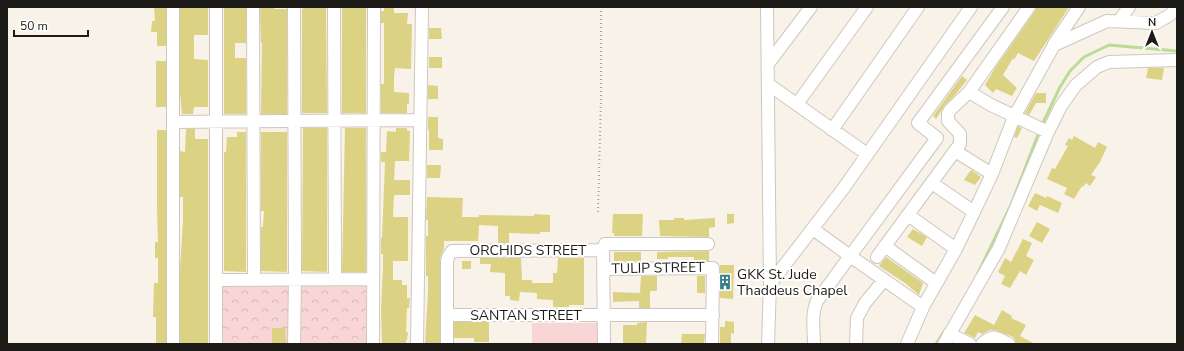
<svg xmlns="http://www.w3.org/2000/svg" width="1184" height="351" viewBox="0 0 1184 351" font-family="'Nunito Sans',sans-serif">
  <style>
    .grass { fill: #f8d6d6 }
    .park { fill: url(#park-crowns) }
    .lines { fill: none; stroke-linecap: round; stroke-linejoin: round }
    .stream { stroke: #badc95; stroke-width: 3 }
    .building { fill: #dcd283 }
    .minor-casing { stroke: #cdc7bf; stroke-width: 14 }
    .path { stroke: #a7a39c; stroke-width: 2; stroke-dasharray: 1 3; stroke-linecap: butt }
    .minor { stroke: #fff; stroke-width: 12 }
    .labels { text-anchor: middle; dominant-baseline: central; stroke-width: 4; stroke-linejoin: round; paint-order: stroke }
    .street-label { font-size: 14px; fill: #1d1b18; stroke: #fff }
    .poi-label { font-size: 14px; fill: #1d1b18; stroke: #fff; text-anchor: start }
  </style>
  <defs>
    <pattern id="park-crowns" width="20" height="18" patternUnits="userSpaceOnUse"><rect width="20" height="18" fill="#f8d6d6"/><path d="M2 6a3 3 0 1 1 6 0M12 15a3 3 0 1 1 6 0" fill="none" stroke="#d4b7b7"/></pattern>
  </defs>
  <rect width="100%" height="100%" fill="#f8f2e9"/>
  <path class="grass" d="M532 323H597L598 344 532 343Z"/>
  <path class="park" d="M222 285H366V344H222Z"/>
  <g class="lines">
    <path class="stream" d="M1041 127 1060 87 1070 71 1084 57 1109 45 1177 51
      M978 273 1011 205 1039 132
      M936 344 945 330"/>
  </g>
  <path class="building" d="M154 7H166V46H157V32H151L152 21H155Z
    M180 7H208V35H194V59L208 60V107H194L193 114H182L180 93Z
    M224 7 246 8V43H235V58H246V114H224Z
    M263 7H274V9H287V114H261L262 43H261L260 8H263Z
    M303 7H326L327 113H302V9H303Z
    M342 7H366V113H342Z
    M384 7H394V13H408L407 24H412L411 69 395 68 394 76V92L409 93V104H407V113H381V84H384V23H381V11H384Z
    M1036 7H1069L1034 61 1018 53 1014 60 1013 58 1003 75 1017 88 1012 96 996 89 993 93 985 85 995 68 1035 11Z
    M429 28H441L442 39H429Z
    M429 57H442V68H429Z
    M156 61H166V107H156Z
    M1148 68H1164L1162 80 1146 78Z
    M962 76 967 80 955 95 945 105 936 119 933 116Z
    M428 85 438 86V99H428Z
    M1036 93H1046V103H1036L1029 115 1025 113Z
    M429 117H438V138L443 139V150H429V130H428V118Z
    M1018 126 1022 128 1017 138 1014 137Z
    M303 128H327V272L302 271Z
    M345 128H366V272H342Z
    M396 128H407V131H410L409 161H395L394 180H410V195H394L393 217H408V261H393V280H402V285H407V298H410L409 308H407L406 332H408L407 340H406V344H382L381 310 383 266V254H381V238H382L385 162H381V152H386L387 131 396 132Z
    M186 129H195V139H208V344H180V269L183 220V197H180V151L185 152Z
    M157 130H166V344H156V317H153L154 283H158V258H155V242H158L157 211Z
    M237 132H246V272L224 271V152H226L227 137H237Z
    M261 132H287V272L261 271V227H263L264 211H261Z
    M1074 136 1095 148 1098 142 1107 147 1100 162 1091 175 1096 177 1090 186 1086 183 1083 187 1082 186 1074 199 1064 194 1067 188 1047 179 1052 168 1055 169 1068 146 1065 145 1069 138 1072 140Z
    M427 165H441L440 178H427Z
    M971 170 981 177 975 185 964 180Z
    M1035 193 1046 198 1047 196 1062 203 1058 213 1040 205 1037 211 1028 206Z
    M427 197 463 198 462 217H479V215L534 216V214L550 215V232H540V234L509 233V243H498V226L479 225 478 241H444V249L441 255 440 262V343H425L428 292V276H426V236H428V220H426Z
    M613 214H643L642 236H614V233H612Z
    M727 214H734V223L727 224Z
    M674 218H684V220L715 218V227L709 228V237L660 236 659 220H674Z
    M1037 222 1050 229 1042 243 1029 236Z
    M913 229 927 237 922 246 907 237Z
    M1023 239 1032 243 1026 256 1034 260 1026 275 1020 271 1010 288 1001 284 1005 276 998 272 1005 258 1011 262Z
    M709 251V261H694V257H668V259H657V252Z
    M614 252H641V261H614Z
    M886 257 923 283 919 295 905 283 879 266Z
    M480 258H521L522 280H532V283H553V273H557L558 258H584V305H569V307H553V300L537 299V293L520 292 519 301 510 300V296H505V273L490 272 491 264H480Z
    M462 261H471V269H462Z
    M720 265H734L733 299 720 298Z
    M641 276H657V291H650V308H639V301L613 302V292L640 293Z
    M697 276H705V293H697Z
    M1002 310 1012 316 1011 318 1026 325 1020 336 1035 344H1016L1015 340 1013 337 995 330H990L982 334 978 332 975 338 964 333 975 315 994 325Z
    M725 321 734 322V334L731 333V344H720V327H725Z
    M454 322H489V342H474V338H454Z
    M647 322 646 344H623V325H637V323Z
    M272 328H285L286 344H272Z
    M682 334H705L704 343H681Z"/>
  <g class="lines">
    <defs>
      <path id="minor" d="M173 7V344
        M216 7V344
        M253 7 254 279
        M334 7 335 279
        M767 7 770 284 768 344
        M1119 21 1129 7
        M1054 44 1079 7
        M768 64 811 7
        M768 84 867 154
        M969 92 991 105 1048 132
        M797 104 867 7
        M173 122 420 120
        M832 130 918 7
        M955 151 992 174
        M932 183 974 212
        M908 215 956 249
        M813 229 850 256 923 307 956 249 974 212 992 174 1014 117 1054 45 1107 21 1156 23 1170 15 1177 7
        M877 257 885 246
        M603 269 713 268 712 344
        M216 280 373 279
        M936 283 885 246 960 144V134L948 121V114L950 110 969 92 1029 7
        M770 284 843 189 971 7
        M448 315H713
        M949 334 970 344
        M294 344 295 279 294 7
        M373 344 374 7
        M417 344 422 7
        M447 344V262L448 257 452 251 603 250
        M604 344 603 250 605 244H708
        M814 344C814 330 811 314 817 301L937 138 918 123 1003 7
        M856 344 857 318 865 303 884 280
        M907 344 923 307
        M944 344 999 248 1048 132 1061 106 1076 85 1097 67 1109 62 1177 60
        M982 344C994 333 996 338 1009 344"/>
    </defs>
    <use href="#minor" class="minor-casing"/>
    <path class="path" d="M598 212 601 99V7"/>
    <use href="#minor" class="minor"/>
  </g>
  <defs>
    <symbol id="building-bare" viewBox="-9 -9 18 18"><path d="M-4-6H4V6H1V3H-1V6H-4ZM-2.5-4.3h1.7v1.8h-1.7ZM.8-4.3h1.7v1.8H.8ZM-2.5-1h1.7V.8h-1.7ZM.8-1h1.7V.8H.8Z" fill="#397e8b" stroke="#fff" stroke-width="2.5" paint-order="stroke"/></symbol>
  </defs>
  <g fill-rule="evenodd">
    <use href="#building-bare" x="714" y="271" width="22" height="22"/>
  </g>
  <g class="labels">
    <g class="street-label">
      <text x="528" y="250">ORCHIDS STREET</text>
      <text transform="translate(658 268) rotate(-1)">TULIP STREET</text>
      <text x="526" y="315">SANTAN STREET</text>
    </g>
    <g class="poi-label">
      <text x="737" y="274">GKK St. Jude<tspan x="737" dy="16">Thaddeus Chapel</tspan></text>
    </g>
  </g>
  <rect width="1184" height="351" fill="none" stroke="#1d1b18" stroke-width="16"/>
  <g transform="translate(1152 32)" stroke="#ffffff" stroke-width="3" paint-order="stroke">
  <path d="M0-3L7 15L0 10L-7 15Z" fill="#1d1b18"/>
  <text y="-6" font-size="11" font-weight="bold" text-anchor="middle" fill="#1d1b18">N</text>
  </g>
  <path d="M14 30v6h74v-6" fill="none" stroke="#1d1b18" stroke-width="2"/>
  <text x="20" y="30" font-size="12" fill="#1d1b18" stroke="#ffffff" stroke-width="3" paint-order="stroke">50 m</text>
</svg>
